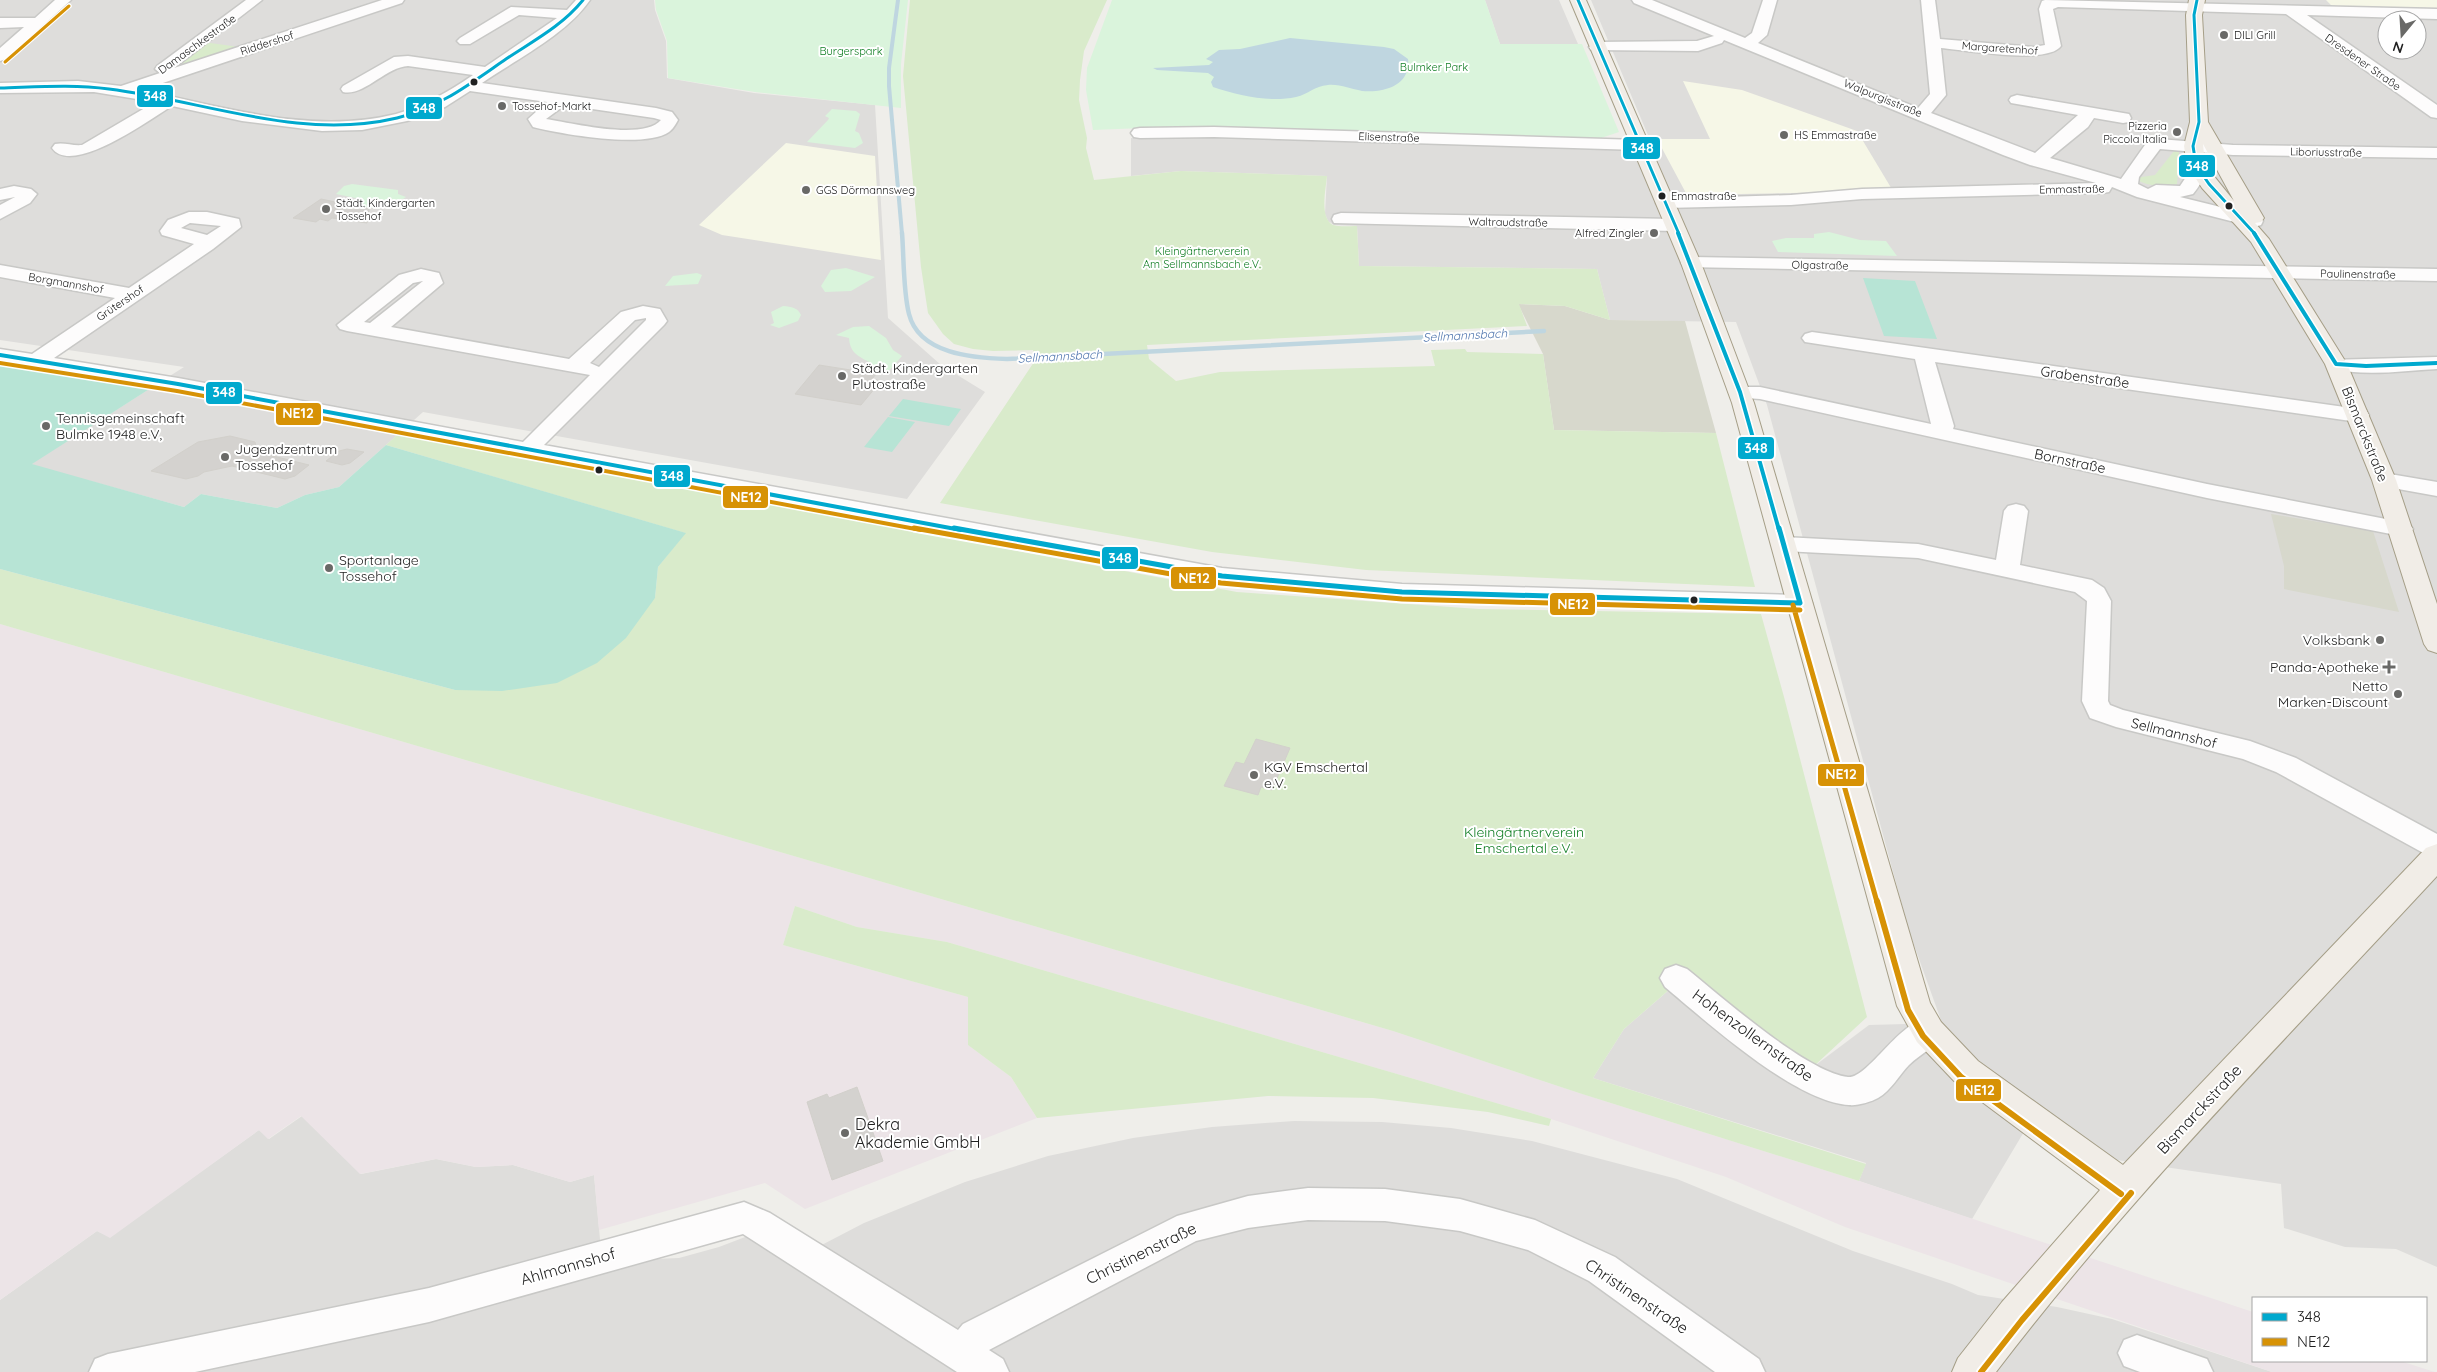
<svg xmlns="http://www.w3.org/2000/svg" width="2437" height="1372" viewBox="0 0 2437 1372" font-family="Quicksand,sans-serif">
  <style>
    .residential { fill: #dedddb; fill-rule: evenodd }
    .industrial { fill: #ece4e7 }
    .education { fill: #f6f7e7 }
    .construction { fill: #d7d8cc }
    .grass { fill: #d9ebcb }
    .park { fill: #daf4dc }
    .pitch { fill: #b7e4d5 }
    .water { fill: #bfd6e0 }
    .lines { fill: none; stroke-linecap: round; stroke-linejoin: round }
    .stream-far1 { stroke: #bfd6e0; stroke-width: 4 }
    .stream { stroke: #bfd6e0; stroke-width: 4.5 }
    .building { fill: #d4d2cf; stroke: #d2d0cb }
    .minor-casing { stroke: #c8c8c6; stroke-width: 3 }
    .major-casing { stroke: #a59e87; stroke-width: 2 }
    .minor { fill: #fdfcfc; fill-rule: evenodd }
    .major { fill: #f1ede7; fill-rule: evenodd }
    .bus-1-far2-casing { stroke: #fff; stroke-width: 5.5 }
    .bus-1-far1-casing { stroke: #fff; stroke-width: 7 }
    .bus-1-casing { stroke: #fff; stroke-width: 9 }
    .bus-2-far3-casing { stroke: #fff; stroke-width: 5.5 }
    .bus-2-far2-casing { stroke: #fff; stroke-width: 7 }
    .bus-2-far1-casing { stroke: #fff; stroke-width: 9 }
    .bus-2-casing { stroke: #fff; stroke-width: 10 }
    .bus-1-far2 { stroke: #00a9ce; stroke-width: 3 }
    .bus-1-far1 { stroke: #00a9ce; stroke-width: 4 }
    .bus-1 { stroke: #00a9ce; stroke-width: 5 }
    .bus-2-far3 { stroke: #d79205; stroke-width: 3 }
    .bus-2-far2 { stroke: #d79205; stroke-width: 4 }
    .bus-2-far1 { stroke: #d79205; stroke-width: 5 }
    .bus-2 { stroke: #d79205; stroke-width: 6 }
    .poi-dot { fill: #696967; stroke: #fff; stroke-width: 2 }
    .bus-dot { fill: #212121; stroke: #fff; stroke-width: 2 }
    .labels { text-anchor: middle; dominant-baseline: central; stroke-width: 4; stroke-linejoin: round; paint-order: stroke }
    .far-poi-label { font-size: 11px; fill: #212121; stroke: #fff; text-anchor: start }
    .far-street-label { font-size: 11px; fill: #212121; stroke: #fff }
    .far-park-label { font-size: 11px; fill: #117e24; stroke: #fff }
    .far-bus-label { font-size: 11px; fill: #212121; stroke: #fff; text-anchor: start }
    .far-water-label { font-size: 12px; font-style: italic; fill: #5076ae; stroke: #fff }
    .poi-label { font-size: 14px; fill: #212121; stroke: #fff; text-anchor: start }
    .street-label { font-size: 14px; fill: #212121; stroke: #fff }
    .park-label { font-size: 14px; fill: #117e24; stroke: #fff }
    .near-street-label { font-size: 16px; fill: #212121; stroke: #fff }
    .near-poi-label { font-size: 16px; fill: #212121; stroke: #fff; text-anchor: start }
    .line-badge { stroke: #fff; stroke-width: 2 }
    .badge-label { font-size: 14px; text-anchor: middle; font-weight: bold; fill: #fff }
  </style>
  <rect width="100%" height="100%" fill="#efeeea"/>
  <path class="residential" d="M0 0H654L655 10 666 41 667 78 754 93 875 105 888 318 941 365 985 392 907 499 423 412 339 487 305 495 277 508 201 494 184 507 87 480 84 482 31 464 184 367 0 340Z
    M1485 0H1559L1578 44H1500Z
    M1591 0H2437V1267L2396 1249 2345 1247 2284 1228 2281 1184 2103 1158 2034 1115 1972 1219 1859 1181 1866 1163 1593 1078 1624 1029 1669 990 1813 1067 1869 1025 1942 1023 1909 931 1767 405 1736 322 1610 320 1597 269 1359 266 1357 226 1334 225 1328 221 1325 214 1327 176 1181 171 1131 176V138L1212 134 1653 147ZM2387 20H2417V50H2387Z
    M302 1116 361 1174 436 1159 476 1167 513 1165 570 1182 594 1175 602 1261 679 1258 719 1247 753 1234 789 1262 864 1223 965 1182 1048 1156 1133 1138 1212 1127 1294 1121 1382 1122 1451 1128 1532 1141 1677 1179 1853 1251 1952 1284 1978 1295 2057 1307 2112 1319 2272 1372H0V1300L97 1231 110 1237 259 1130 269 1139Z"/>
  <path class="industrial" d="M0 624 1393 1031 1579 1093 1859 1181 2253 1312V1361H2400L2435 1372H2272L1845 1227 1726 1177 1551 1119 947 942 857 927 795 906 783 945 968 997V1045L1011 1077 1037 1118 805 1209 765 1183 599 1230 594 1175 570 1182 513 1165 476 1167 436 1159 360 1174 301 1116 268 1139 259 1130 110 1238 97 1231 0 1300Z"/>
  <path class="education" d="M2326 0H2437V8L2332 6Z
    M1683 81 1742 90 1857 131 1893 191 1687 195 1657 139H1710Z
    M786 143 875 156 881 260 722 235 699 225Z"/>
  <path class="construction" d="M1518 304 1565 306 1610 320 1685 321 1716 433 1554 430 1543 354Z
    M2271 514 2373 531 2399 612 2284 589V566Z"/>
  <path class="grass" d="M910 0H1107L1084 51 1080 80 1079 100 1087 138 1086 148 1094 180 1181 171 1327 176C1326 188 1319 218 1333 225 1339 227 1350 226 1357 226L1359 266 1597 269 1610 320 1565 306 1519 304 1527 326 1147 345 1149 359 1176 381 1220 372 1435 366 1431 350 1465 349 1467 352 1543 354 1554 430 1716 433 1755 587 1366 570 1212 552 940 503 1034 362 1033 350 993 351 973 349 954 344 943 334 928 313 921 267 903 76Z
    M203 42 247 48 172 70Z
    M2174 151 2179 152 2177 184C2166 188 2143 186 2135 178L2155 175Z
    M397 435 1237 592 1479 609 1761 614 1784 697 1867 1017 1813 1067 1670 989 1624 1029 1593 1078 1866 1164 1859 1181 1579 1093 1393 1031 0 624V569L455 690 655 598 658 567 685 533 386 445Z
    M795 906 857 927 947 942 1551 1119 1549 1126 1488 1112 1373 1098 1268 1096 1037 1118 1011 1077 968 1045V997L783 945Z"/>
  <path class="park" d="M655 0H908L901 64V108L755 92 668 78 667 41 656 10Z
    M1112 0H1485L1500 44H1582L1619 132 1601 138 1192 126 1093 130 1086 90 1087 68Z
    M832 109 856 111 860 114 855 131 859 133 863 143 855 148 807 142 828 120 829 118 825 116Z
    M352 184 398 190V194L406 197 400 201H390L379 209 353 205 360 199 336 194 344 186Z
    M1829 232 1860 240 1886 241 1897 256 1778 252 1772 241 1786 238H1814V234Z
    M846 268 875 277 851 291 825 292 821 286 831 270Z
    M697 273 702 275 698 284 665 286 673 276Z
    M783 306C792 307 797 307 801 315L798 321 779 328 770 325 774 323 771 312Z
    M869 326 886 338 893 350 902 356 888 372 870 367 871 363C858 356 850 353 849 338L836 335 853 327Z"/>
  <path class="pitch" d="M1863 278 1915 281 1937 339 1884 336Z
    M0 364 151 388 32 464 184 507 201 494 277 508 305 495 339 487 386 445 686 533 658 567 655 598 626 638 597 663 557 683 502 691 455 690 0 569Z
    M903 399 961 409 949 426 889 416Z
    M888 417 915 422 892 452 864 447Z"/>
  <path class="water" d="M1290 38 1384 47 1394 49 1408 59C1411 85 1385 93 1362 91 1351 89 1340 84 1328 85 1314 86 1309 94 1296 97 1269 103 1238 95 1213 87L1211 82 1214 77 1208 73 1157 70 1153 68 1209 65 1213 62 1206 59 1219 50 1240 49Z"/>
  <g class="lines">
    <path class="stream-far1" d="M898 0 889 68V86L902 234"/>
    <path class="stream" d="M902 233C904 257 903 291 909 314 919 354 973 358 1007 359L1544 331"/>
  </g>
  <path class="building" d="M321 199 369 209 367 223 332 218 328 221 320 219 316 222 293 218Z
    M819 365 876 374 872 379 881 381 861 405 795 394Z
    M230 436 255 442 257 452 309 465 295 476 285 479 232 466 204 472 198 476 186 479 151 471 198 442Z
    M347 449 364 452 350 463 342 465 326 461 339 451Z
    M1256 739 1290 748 1272 790 1261 787 1258 795 1224 786 1236 762 1244 764Z
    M857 1087 883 1161 832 1180 807 1102 827 1094 829 1098Z"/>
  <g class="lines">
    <defs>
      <path id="minor" d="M55 0H71L6 59 0 61V48L24 27 0 28V18H35Z
        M246 0H262L174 68 382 0H404L402 3 142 90C224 107 312 135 396 114 424 106 450 91 473 75L408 66C386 67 363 97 343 92L341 89 343 86 394 57 408 56 485 67 557 18 519 15 470 44H460L457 41 460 38 511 7 567 10 576 0H590C567 34 517 59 482 83L656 108 672 112 678 120C676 124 672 130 669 132 644 149 561 134 533 127L528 119 547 102 470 91 445 107 407 121 362 130 322 131 242 121 172 106C150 119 72 177 52 148L55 144C64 142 72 146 82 145L155 102 94 92 0 93V83L78 81 121 86 160 73 155 69 157 66ZM565 105 654 118 661 120C643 141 572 123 546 119Z
        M1632 0H1652L1745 38 1752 33 1763 0H1777L1767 35 1758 43 1918 108 1930 94 1921 0H1935L1940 39 2034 47 2045 45 2039 9 2042 1 2045 0 2437 9V19L2307 15 2437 105V118L2431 117 2286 14 2058 7 2053 9 2061 46C2048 65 1965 50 1941 48L1946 95 1931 113 2035 153 2078 115 2011 103 2009 100 2011 97 2017 95 2129 114 2131 118 2129 122 2123 123 2094 118 2088 127 2050 158 2121 179 2147 142 2159 139 2233 145 2437 148V158L2233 155 2160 149 2139 177 2138 184 2148 189 2156 185 2180 186 2186 177 2190 161H2202C2210 172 2200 185 2193 194L2180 197 2261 217 2263 221 2261 225 2254 227 2137 197 2112 187 2109 192 2103 193 1862 199 1791 205 1665 208 1659 207 1656 203 1659 199 1791 195 1862 189 2096 183 2030 165 2003 155 1724 40 1722 43 1698 51 1591 50 1589 47 1597 42 1697 41 1714 36 1634 3Z
        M1214 127 1639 140 1645 141 1648 145 1645 149 1639 150 1214 137 1140 138 1134 137 1131 133 1134 129 1140 128Z
        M14 186 31 189 37 194 30 203 0 219V205L15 197 0 200V189Z
        M189 212H207L239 219 241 227 213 249 54 358 178 378 523 442 590 375 347 331 340 329 337 325 399 275 421 269 439 273 443 283 391 327 569 359 621 312 643 306 660 309 667 321 664 325 544 445 1222 568 1402 584 1800 595 1809 597 1812 603 1809 609 1800 611 1402 600 1222 584 178 390 0 361V349L32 354 115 298 0 277V265L129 288 194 244 162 235 160 231 168 220ZM190 223 221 226 207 235 181 228ZM423 281 370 323 364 322 413 283ZM646 318V320L599 367 590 363 635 320Z
        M1341 213 1674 219 1681 221 1683 225 1681 229 1674 231 1334 223 1332 219 1334 215Z
        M1691 257 2437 269V281L1684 267 1681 263 1684 259Z
        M1812 332 2366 410 2369 415 2366 420 2358 422 1935 362 1954 426 1953 429 2207 484 2401 522 2409 524 2413 529 2409 534 2401 536 2207 498 1760 399 1732 397 1729 392 1732 387H1760L1931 424 1915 359 1805 342 1802 338 1805 334Z
        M2437 357V369C2402 371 2363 377 2329 368L2326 364 2329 360Z
        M2384 473 2437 482V496L2376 485 2373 480 2376 475Z
        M2016 504 2024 506 2028 511 2020 565 2092 580 2104 588 2111 601 2108 701 2110 705 2123 710 2250 741 2296 758 2437 834V858L2427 855 2276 772 2243 759 2116 727 2090 718 2082 701 2087 601 2075 592 1918 558 1784 551 1776 549 1772 544 1776 539 1784 537 1918 544 1996 560 2004 511 2008 506Z
        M1676 965 1687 969C1722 997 1806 1072 1848 1077 1868 1079 1901 1018 1929 1019 1933 1019 1937 1022 1940 1023L1945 1032C1937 1047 1921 1053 1909 1065 1899 1075 1891 1091 1878 1098 1871 1102 1857 1106 1849 1105 1795 1102 1707 1022 1665 987L1660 978 1665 969Z
        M1308 1188 1385 1189 1460 1199 1535 1220 1615 1257 1759 1359 1765 1372H1715L1589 1281 1528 1250 1460 1231 1385 1221 1308 1220 1248 1228 1196 1241 989 1350 1003 1359 1009 1372H957L743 1234 429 1322 195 1372H89L95 1359 108 1354 429 1288 744 1202 770 1213 958 1330 963 1324 1177 1216 1248 1196Z
        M2137 1335 2207 1359 2213 1372H2140L2124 1366 2118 1353 2124 1340Z"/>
      <path id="major" d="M1570 0H1586L1701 263 1754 403 1930 1003 1941 1022 1978 1061 2123 1165 2426 848 2437 844V876C2287 1038 2130 1196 1996 1372H1952L1958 1358 2002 1302 2100 1190 1954 1081 1917 1042 1897 1006 1732 403 1681 263Z
        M2189 0H2205L2202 15 2208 122 2264 218 2261 222 2255 223 2269 239 2347 364 2396 480 2437 604V653L2428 650 2424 644 2372 480 2325 364 2251 242 2202 188 2187 165 2184 146 2190 122 2186 15ZM2203 144 2234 201 2205 165Z"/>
    </defs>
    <use href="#minor" class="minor-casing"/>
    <use href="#major" class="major-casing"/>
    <use href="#minor" class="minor"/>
    <use href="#major" class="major"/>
    <defs>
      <path id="bus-1-far2" d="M1578 0 1679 234
        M2197 0 2194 15 2199 122 2193 146 2196 165 2209 184 2255 234
        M0 88C36 87 73 84 109 89 205 101 300 141 397 118 439 108 471 83 506 59 533 41 562 26 583 0"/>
      <path id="bus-1-far1" d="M1678 233 1740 392 1779 530
        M2254 233 2336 364
        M0 355 178 384 961 530
        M2336 364 2366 366 2437 363"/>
      <path id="bus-1" d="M954 528 1222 576 1402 592 1800 603
        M1779 528 1800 603"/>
      <path id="bus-2-far3" d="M5 62 69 6"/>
      <path id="bus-2-far2" d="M0 363 177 391 921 530"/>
      <path id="bus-2-far1" d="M914 528 1221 583 1402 599 1800 610
        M1793 605 1877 902"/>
      <path id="bus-2" d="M1877 901 1908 1010 1923 1036 1961 1077 2121 1194
        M1981 1372 2022 1320 2131 1193"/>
    </defs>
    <use href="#bus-1-far2" class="bus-1-far2-casing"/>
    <use href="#bus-1-far1" class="bus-1-far1-casing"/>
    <use href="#bus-1" class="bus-1-casing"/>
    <use href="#bus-2-far3" class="bus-2-far3-casing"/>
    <use href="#bus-2-far2" class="bus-2-far2-casing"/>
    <use href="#bus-2-far1" class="bus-2-far1-casing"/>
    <use href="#bus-2" class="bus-2-casing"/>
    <use href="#bus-1-far2" class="bus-1-far2"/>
    <use href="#bus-1-far1" class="bus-1-far1"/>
    <use href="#bus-1" class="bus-1"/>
    <use href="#bus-2-far3" class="bus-2-far3"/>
    <use href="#bus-2-far2" class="bus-2-far2"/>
    <use href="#bus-2-far1" class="bus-2-far1"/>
    <use href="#bus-2" class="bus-2"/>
  </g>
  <g class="poi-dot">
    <circle cx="2224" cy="35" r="5"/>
    <circle cx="502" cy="106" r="5"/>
    <circle cx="2177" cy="132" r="5"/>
    <circle cx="1784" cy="135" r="5"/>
    <circle cx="806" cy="190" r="5"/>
    <circle cx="326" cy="209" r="5"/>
    <circle cx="1654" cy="233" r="5"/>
    <circle cx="842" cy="376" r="5"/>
    <circle cx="46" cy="426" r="5"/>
    <circle cx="225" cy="457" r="5"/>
    <circle cx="329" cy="568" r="5"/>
    <circle cx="2380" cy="640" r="5"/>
    <path d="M2386.5 659.5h5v5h5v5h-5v5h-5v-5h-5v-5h5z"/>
    <circle cx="2398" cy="694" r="5"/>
    <circle cx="1254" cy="775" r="5"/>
    <circle cx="845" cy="1133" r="5"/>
  </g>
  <g class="bus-dot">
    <circle cx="474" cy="82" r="4.5"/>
    <circle cx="1662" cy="196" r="4.5"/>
    <circle cx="2229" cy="206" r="4.5"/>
    <circle cx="599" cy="470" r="4.5"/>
    <circle cx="1694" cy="600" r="4.5"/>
  </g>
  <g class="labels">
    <g class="far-poi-label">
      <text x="2234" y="35">DILI Grill</text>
      <text x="512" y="106">Tossehof-Markt</text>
      <text x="2167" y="126" text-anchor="end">Pizzeria<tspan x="2167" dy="13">Piccola Italia</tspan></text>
      <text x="1794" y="135">HS Emmastraße</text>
      <text x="816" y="190">GGS Dörmannsweg</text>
      <text x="336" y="203">Städt. Kindergarten<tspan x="336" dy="13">Tossehof</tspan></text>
      <text x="1644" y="233" text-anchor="end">Alfred Zingler</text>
    </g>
    <g class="far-street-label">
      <text transform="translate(267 43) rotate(-18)">Riddershof</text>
      <text transform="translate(197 44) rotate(-36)">Damaschkestraße</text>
      <text transform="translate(2000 48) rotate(4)">Margaretenhof</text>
      <text transform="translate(2363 62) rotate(35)">Dresdener Straße</text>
      <text transform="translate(1883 98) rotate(22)">Walpurgisstraße</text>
      <text transform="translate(1389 137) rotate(2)">Elisenstraße</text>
      <text transform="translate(2326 152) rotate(1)">Liboriusstraße</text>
      <text transform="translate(2072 189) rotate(-1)">Emmastraße</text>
      <text transform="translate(1508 222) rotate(1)">Waltraudstraße</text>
      <text transform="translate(1820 265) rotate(1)">Olgastraße</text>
      <text transform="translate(2358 274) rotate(1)">Paulinenstraße</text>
      <text transform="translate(66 283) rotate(10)">Borgmannshof</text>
      <text transform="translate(120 303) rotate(-34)">Grütershof</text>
    </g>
    <g class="far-park-label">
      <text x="851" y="51">Burgerspark</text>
      <text x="1434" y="67">Bulmker Park</text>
      <text x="1202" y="251">Kleingärtnerverein<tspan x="1202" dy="13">Am Sellmannsbach e.V.</tspan></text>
    </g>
    <g class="far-bus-label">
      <text x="1671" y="196">Emmastraße</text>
    </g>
    <g class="far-water-label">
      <text transform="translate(1465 335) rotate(-3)">Sellmannsbach</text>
      <text transform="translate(1060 356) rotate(-3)">Sellmannsbach</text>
    </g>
    <g class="poi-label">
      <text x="852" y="368">Städt. Kindergarten<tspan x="852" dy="16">Plutostraße</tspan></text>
      <text x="56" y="418">Tennisgemeinschaft<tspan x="56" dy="16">Bulmke 1948 e.V,</tspan></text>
      <text x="235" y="449">Jugendzentrum<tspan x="235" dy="16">Tossehof</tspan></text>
      <text x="339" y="560">Sportanlage<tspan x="339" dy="16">Tossehof</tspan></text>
      <text x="2370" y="640" text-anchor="end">Volksbank</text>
      <text x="2379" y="667" text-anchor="end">Panda-Apotheke</text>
      <text x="2388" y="686" text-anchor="end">Netto<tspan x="2388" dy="16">Marken-Discount</tspan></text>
      <text x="1264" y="767">KGV Emschertal<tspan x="1264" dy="16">e.V.</tspan></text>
    </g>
    <g class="street-label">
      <text transform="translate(2085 377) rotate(8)">Grabenstraße</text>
      <text transform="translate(2365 434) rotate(68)">Bismarckstraße</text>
      <text transform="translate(2070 461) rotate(12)">Bornstraße</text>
      <text transform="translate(2174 733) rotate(14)">Sellmannshof</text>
    </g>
    <g class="park-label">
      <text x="1524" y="832">Kleingärtnerverein<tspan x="1524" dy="16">Emschertal e.V.</tspan></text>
    </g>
    <g class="near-street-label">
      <text transform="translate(1753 1035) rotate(36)">Hohenzollernstraße</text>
      <text transform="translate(2199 1109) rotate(-47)">Bismarckstraße</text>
      <text transform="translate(1141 1253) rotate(-26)">Christinenstraße</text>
      <text transform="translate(568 1266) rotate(-16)">Ahlmannshof</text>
      <text transform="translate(1637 1296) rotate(34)">Christinenstraße</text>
    </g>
    <g class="near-poi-label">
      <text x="855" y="1124">Dekra<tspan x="855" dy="18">Akademie GmbH</tspan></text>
    </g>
  </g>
  <g class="line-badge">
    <rect x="136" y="84" width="38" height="24" rx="5" fill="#00a9ce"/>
    <rect x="405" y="96" width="38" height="24" rx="5" fill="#00a9ce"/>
    <rect x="1622" y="136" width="39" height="24" rx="5" fill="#00a9ce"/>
    <rect x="2178" y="154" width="38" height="24" rx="5" fill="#00a9ce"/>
    <rect x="205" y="381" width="38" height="24" rx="5" fill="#00a9ce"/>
    <rect x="275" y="402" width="47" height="24" rx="5" fill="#d79205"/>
    <rect x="1737" y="436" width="38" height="24" rx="5" fill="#00a9ce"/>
    <rect x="653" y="464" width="38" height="24" rx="5" fill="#00a9ce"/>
    <rect x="722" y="485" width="47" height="24" rx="5" fill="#d79205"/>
    <rect x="1101" y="546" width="38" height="24" rx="5" fill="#00a9ce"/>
    <rect x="1170" y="566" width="47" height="24" rx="5" fill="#d79205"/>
    <rect x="1549" y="592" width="47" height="24" rx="5" fill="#d79205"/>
    <rect x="1817" y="763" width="48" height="24" rx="5" fill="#d79205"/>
    <rect x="1955" y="1078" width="47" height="24" rx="5" fill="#d79205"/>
  </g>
  <g class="badge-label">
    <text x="155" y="101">348</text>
    <text x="424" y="113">348</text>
    <text x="1642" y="153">348</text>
    <text x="2197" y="171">348</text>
    <text x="224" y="397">348</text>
    <text x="298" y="418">NE12</text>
    <text x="1756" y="453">348</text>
    <text x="672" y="481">348</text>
    <text x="746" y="502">NE12</text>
    <text x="1120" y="563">348</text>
    <text x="1194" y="583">NE12</text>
    <text x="1573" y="609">NE12</text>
    <text x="1841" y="779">NE12</text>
    <text x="1979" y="1095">NE12</text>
  </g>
  <rect x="2252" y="1297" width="175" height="65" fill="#ffffff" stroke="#a6a6a6"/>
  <rect x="2262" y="1313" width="25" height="8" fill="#00a9ce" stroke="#a6a6a6"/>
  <text x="2297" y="1322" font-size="15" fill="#212121">348</text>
  <rect x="2262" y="1338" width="25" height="8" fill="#d79205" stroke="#a6a6a6"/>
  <text x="2297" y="1347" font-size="15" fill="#212121">NE12</text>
  <g transform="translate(2402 35) rotate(198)"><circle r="24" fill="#ffffff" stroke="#a6a6a6"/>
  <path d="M0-4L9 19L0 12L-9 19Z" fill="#696967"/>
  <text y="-8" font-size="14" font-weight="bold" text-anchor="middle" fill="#212121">N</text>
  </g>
</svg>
